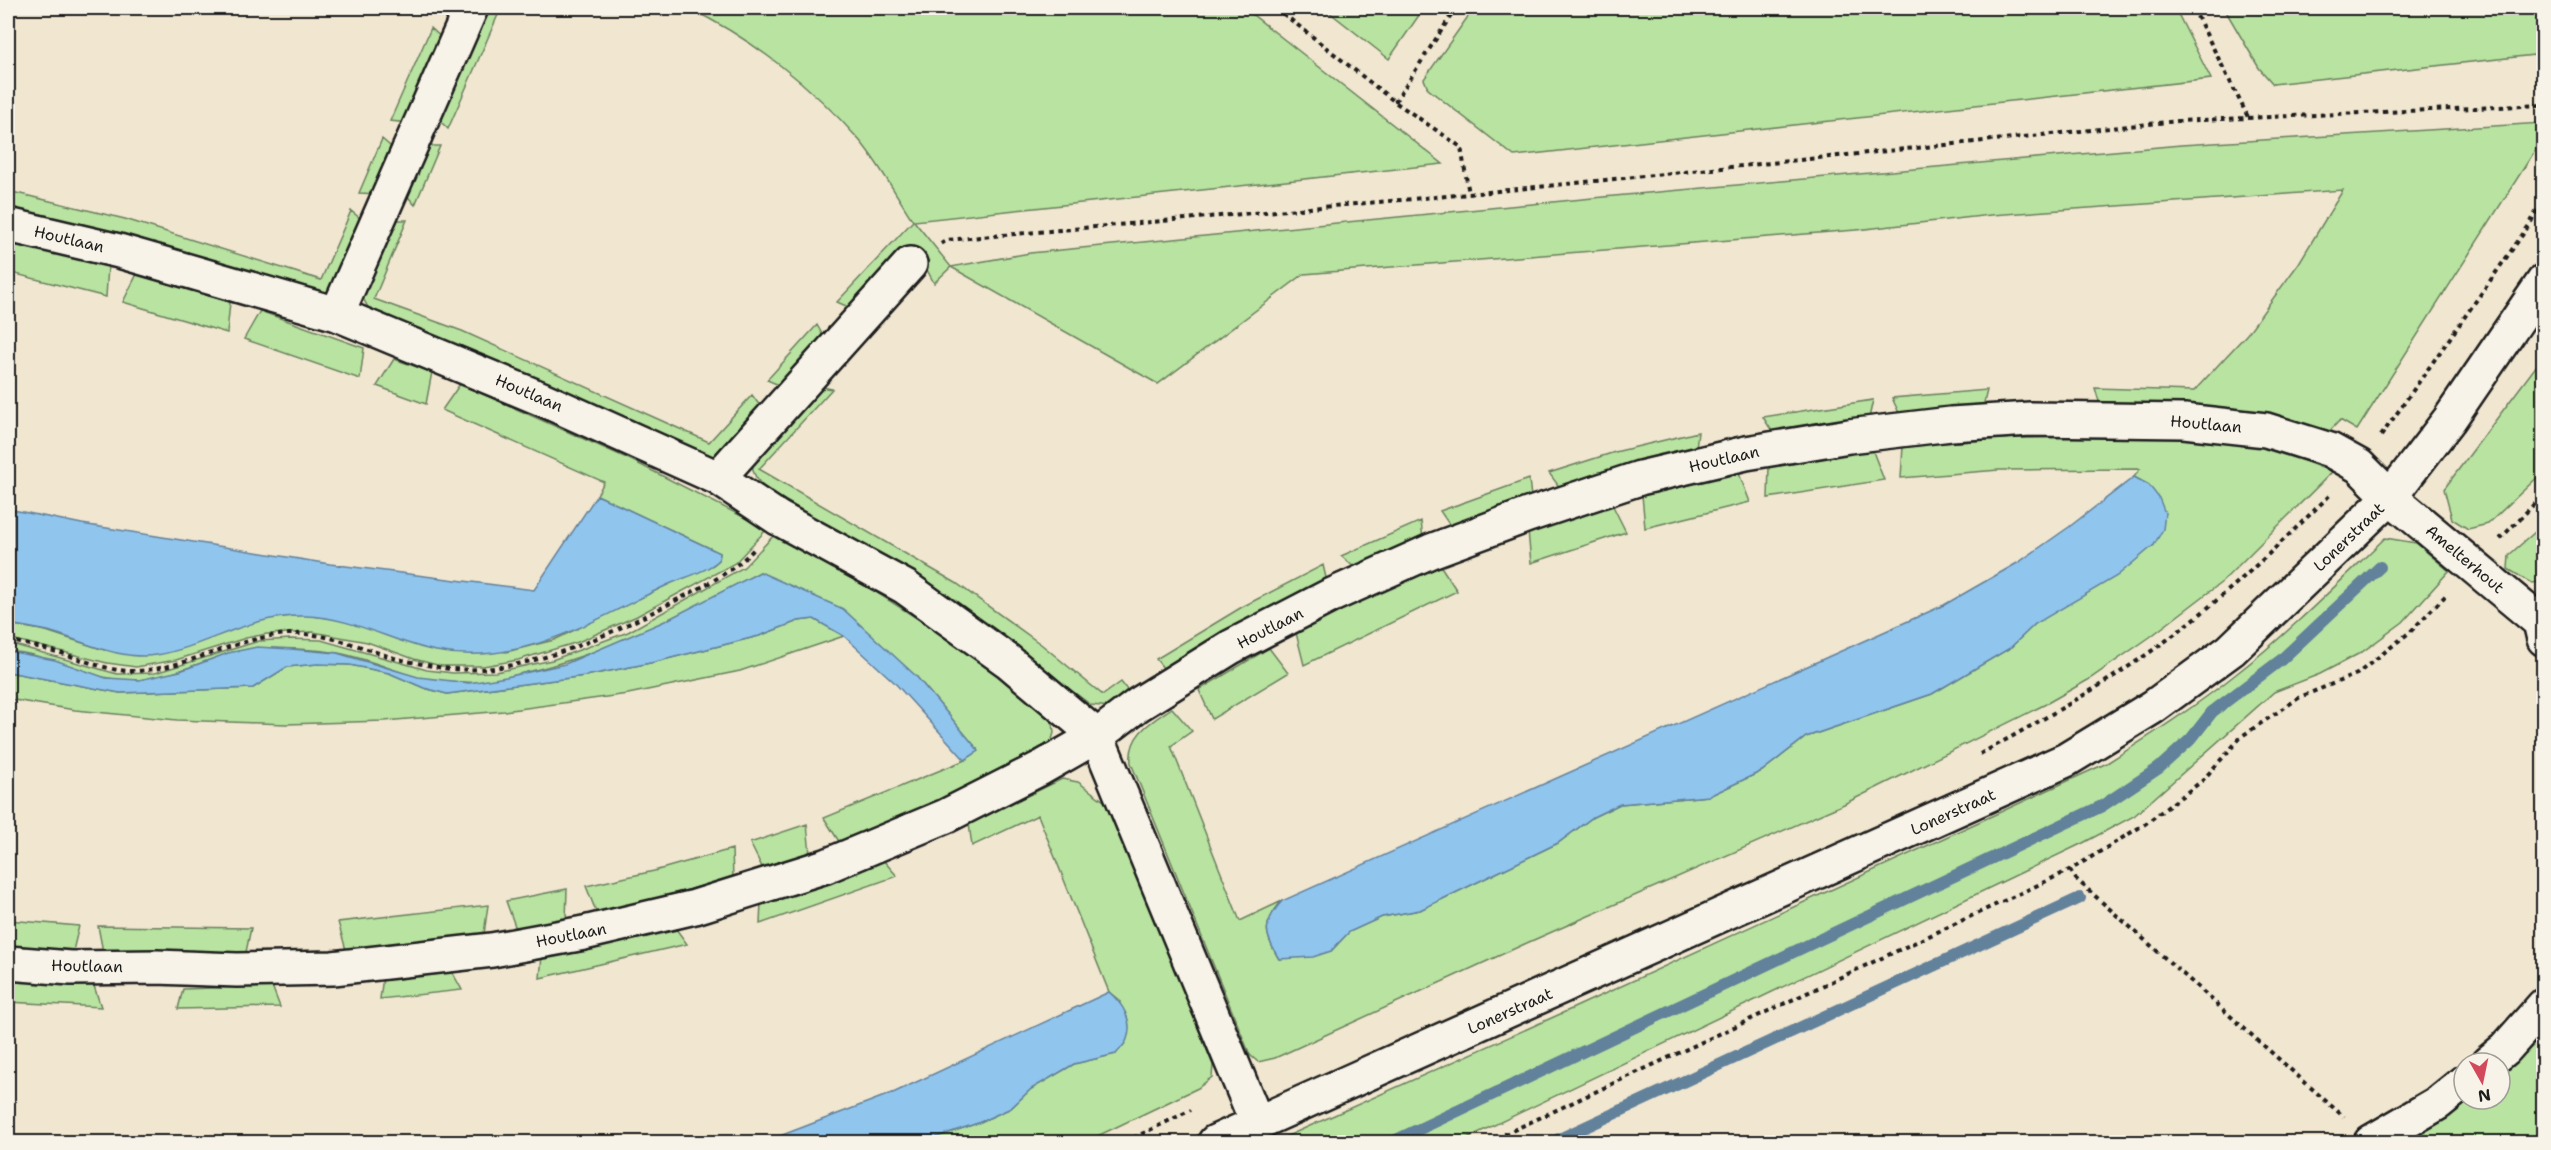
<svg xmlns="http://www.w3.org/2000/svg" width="2551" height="1150" viewBox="0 0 2551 1150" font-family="'Shantell Sans',sans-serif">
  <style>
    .green { fill: #b8e3a0; stroke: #6a805e; stroke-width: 1.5 }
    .water { fill: #90c5ee; stroke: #62819a; stroke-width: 1.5 }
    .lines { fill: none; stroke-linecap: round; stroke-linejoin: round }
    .stream { stroke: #62819a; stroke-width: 12 }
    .minor-casing { stroke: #1c1c1c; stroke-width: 38 }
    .path { stroke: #1c1c1c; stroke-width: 4; stroke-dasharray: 4.5 4.5; stroke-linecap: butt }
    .minor { stroke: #f7f3e8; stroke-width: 33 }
    .labels { text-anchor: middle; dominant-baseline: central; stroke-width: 5; stroke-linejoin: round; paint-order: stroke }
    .street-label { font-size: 16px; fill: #1c1c1c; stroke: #f7f3e8 }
  </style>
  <rect width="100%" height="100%" fill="#f1e6d0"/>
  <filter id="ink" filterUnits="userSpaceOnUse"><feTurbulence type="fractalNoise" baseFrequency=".0167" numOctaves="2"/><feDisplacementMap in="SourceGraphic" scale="12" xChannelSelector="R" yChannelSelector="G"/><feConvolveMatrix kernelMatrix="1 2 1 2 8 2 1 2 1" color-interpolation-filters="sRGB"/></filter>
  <g filter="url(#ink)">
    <path class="green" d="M484 8H501L448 129 436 117Z
      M688 8H1244L1443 164 914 221 951 267 1030 253 1603 197 2181 145 2543 123V138L2357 430 2340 420 2327 434 2100 405 2095 388 2194 391 2247 334 2299 263 2343 190 1991 215 1856 230 1304 274 1158 384 951 267 934 283 925 266 929 261 914 248 855 310 837 302 913 221C896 195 880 165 860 141 813 87 752 38 688 8Z
      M1324 8H1424L1389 59Z
      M1474 8H2175L2211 79 1514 156 1428 89 1424 79Z
      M2224 8H2543V54L2273 84 2259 68Z
      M431 28 445 41 409 123 390 121Z
      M382 139 397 152 379 194 359 193Z
      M423 146H440L415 205 404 192Z
      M8 191 125 219 321 280 351 211 366 223 332 290 316 295 8 210Z
      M392 220H407L374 299 462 331 709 442 752 395 763 410 720 454 713 458 370 311 364 300 363 289Z
      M12 241 108 266 106 297 8 272V250Z
      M137 274 230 302 227 333 123 302Z
      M260 311 364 348 360 379 244 339Z
      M817 325 826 341 784 387 767 380Z
      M2543 357V472L2488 524 2468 529 2452 519 2444 489Z
      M394 359 432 372 426 404 377 386Z
      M460 384 629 459 767 529 735 563 637 616 578 642 518 660 483 666H441L414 659 367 642 313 632 267 634 246 638 176 660 136 667 107 663 8 638V624L46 631 104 650 270 618 305 615 336 619 360 626 506 652 554 640 677 580 713 565 719 560 720 553 597 495 604 482 442 410Z
      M812 385 832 389 759 469 956 583 1042 645 1103 695 1121 682 1128 691 1129 699 1111 707 1091 705 1017 649 898 567 764 488C754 476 750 470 754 454Z
      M1987 390 1983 407 1900 415 1892 398Z
      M1873 400 1869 418 1773 433 1763 417Z
      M1698 432 1696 449 1560 488 1549 473 1615 452Z
      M2102 437 2209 439 2265 445 2332 472 2222 582 2150 637 2088 680 2044 705 1844 804 1529 942 1275 1058 1258 1062 1250 1055 1131 763C1128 734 1151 722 1172 708L1192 731 1171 746 1240 921 1282 901C1262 924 1264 934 1279 959L1331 951 1349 932 1382 917 1420 910 1558 843 1593 817 1620 804 1709 796 1762 771 1806 737 1932 694 2010 648 2035 624 2154 545 2149 485 2134 477 2140 469 1999 470 1901 478 1903 446 2013 438Z
      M1872 449 1884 480 1768 498 1769 466Z
      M1738 471 1750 502 1645 528 1642 495Z
      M1529 479 1531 497 1451 527 1440 511Z
      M1612 504 1626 532 1531 563 1528 531Z
      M1421 521 1423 539 1355 568 1341 556Z
      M2543 525V582L2531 583 2508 569 2509 555Z
      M775 534 857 580 945 636 1026 695 1051 718 1053 724 1054 733 1049 749 1009 773 840 843 824 818 965 760 978 750 916 676 760 572C685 613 607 654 523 673 505 678 484 684 465 682 450 681 431 681 416 677 390 669 365 658 338 653 316 649 292 649 270 648 224 646 184 676 139 680 93 684 53 654 8 651V643L117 674 155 673 259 641 290 639 321 640 427 670 453 673 496 672 552 660 628 632 744 567Z
      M2385 538 2416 543 2449 571 2403 622 2362 652 2320 674 2274 692 2134 816 2083 843 1459 1142H1274L1567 1011 2107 763C2151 735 2195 707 2236 674 2289 633 2336 585 2385 538Z
      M1323 565 1327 582 1167 673 1156 659 1242 607Z
      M1440 565 1457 591 1304 665 1296 633 1336 612Z
      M814 619 844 636 740 671 628 694 504 711 384 721 286 724 177 720 75 710 8 699V672L120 693 253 688 287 667 317 664 350 665 389 673 424 688 447 694 585 676 655 662 759 636 798 621Z
      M1269 648 1288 673 1212 719 1199 690Z
      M1062 779 1078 782 1108 804 1213 1065 1212 1077 1198 1088 1085 1142H922L978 1123 1011 1108 1031 1089 1074 1064 1116 1054 1120 1001 1109 992 1038 815 972 846 969 824Z
      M807 824 810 854 763 869 750 843Z
      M732 849 733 878 597 914 586 886 654 871Z
      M883 860 897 876 760 924 761 902Z
      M567 889 566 920 516 929 506 901Z
      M488 905 484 934 346 950 338 922Z
      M8 920 79 926 72 955 8 949Z
      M98 926 251 928 245 957H104Z
      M674 926 687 944 540 978 542 956Z
      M451 970 462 990 380 999 383 977Z
      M8 980 94 986 101 1007 8 1002Z
      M272 986 280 1007 178 1009 183 989Z
      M2543 1035V1142H2408L2469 1099H2500V1074L2526 1053Z"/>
    <path class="water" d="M2134 477 2149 485 2159 498 2165 513 2163 529 2154 545 2117 576 2035 624 2010 648 1932 694 1806 737 1762 771 1709 796 1620 804 1593 817 1558 843 1420 910 1382 917 1349 932 1331 951 1313 957 1279 959C1264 934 1262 924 1282 901L1944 605 2019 562 2069 527Z
      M597 495 720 553 719 560C705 573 681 578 663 587 591 622 519 667 436 651 392 642 352 617 305 616 249 614 209 646 157 655 119 661 84 641 48 631 35 628 21 626 8 624V509L82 524 330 564 534 590Z
      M760 572 843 609 916 676 979 751 965 760 894 682 844 636 814 619 798 621 759 636 655 662 585 676 447 694 424 688 389 673 350 665 317 664 287 667 253 688 120 693 8 672V651L55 660 106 678 139 680 180 671 228 653 257 647 291 649 337 653 418 677 469 683 506 677 565 664 665 621Z
      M1109 992C1122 1003 1134 1021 1127 1039 1126 1044 1119 1050 1116 1054L1074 1064 1031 1089 1011 1108 978 1123 922 1142H764L895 1092Z"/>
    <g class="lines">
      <path class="stream" d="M1392 1142 2102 806 2159 768 2191 739 2212 712 2281 660 2380 567
        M1553 1142 2080 898"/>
      <defs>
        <path id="minor" d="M8 225 119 251 337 314 542 399 718 478 778 518 905 587 1008 661 1097 736 1257 1123
          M337 314 471 8
          M718 478 910 264
          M8 963 71 968 157 967 237 970 333 968 492 950 584 933 695 907 826 866 946 816 1041 768 1097 736 1139 704 1231 647 1330 596 1431 551 1528 515 1640 478 1746 453 1849 436 1951 424 2030 419 2184 421 2266 430 2330 450 2359 466 2390 497 2540 622 2544 639
          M2488 1063 2505 1049 2544 1005
          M1215 1142 2066 760 2153 707 2231 650 2390 497 2449 420 2544 281
          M2371 1142 2438 1103 2464 1082"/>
      </defs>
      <use href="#minor" class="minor-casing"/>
      <path class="path" d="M1276 8 1395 102 1461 147 1469 194
        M2193 8 2249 119
        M1395 102 1456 8
        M941 244 947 240 1469 194 2178 121 2544 105
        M2381 436 2530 224 2544 196
        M2500 539 2544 494
        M8 640C25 644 43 648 60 653 85 660 109 672 135 671 188 669 235 637 289 634 327 632 359 647 394 658 410 662 427 665 443 668 520 678 604 637 671 603 701 587 731 574 754 549
        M1980 754C2046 718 2110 682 2171 637 2228 594 2280 544 2331 494
        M2070 870 2076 879 2344 1117
        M1125 1142 1191 1110
        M1488 1142 2070 870 2145 824 2202 781 2242 736 2300 697 2357 674 2410 632 2447 594"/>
      <use href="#minor" class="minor"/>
    </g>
  </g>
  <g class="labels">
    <g class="street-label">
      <text transform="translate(69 239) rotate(13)">Houtlaan</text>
      <text transform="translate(529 393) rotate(23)">Houtlaan</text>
      <text transform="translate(2206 424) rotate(5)">Houtlaan</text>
      <text transform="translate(1724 459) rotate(-13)">Houtlaan</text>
      <text transform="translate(2349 537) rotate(-44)">Lonerstraat</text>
      <text transform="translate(2465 559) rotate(40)">Amelterhout</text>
      <text transform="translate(1270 628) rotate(-27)">Houtlaan</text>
      <text transform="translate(1953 812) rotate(-24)">Lonerstraat</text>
      <text transform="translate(571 935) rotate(-11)">Houtlaan</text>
      <text transform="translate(87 966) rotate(1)">Houtlaan</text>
      <text transform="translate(1510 1011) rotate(-24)">Lonerstraat</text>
    </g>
  </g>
  <rect width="2551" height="1150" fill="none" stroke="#f7f3e8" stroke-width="30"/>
  <rect x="15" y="15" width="2521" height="1120" fill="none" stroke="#1c1c1c" stroke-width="2" filter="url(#ink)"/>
  <g transform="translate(2482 1081) rotate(171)"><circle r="28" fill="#f7f3e8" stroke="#9f9d96" stroke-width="1.5"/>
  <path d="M0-4.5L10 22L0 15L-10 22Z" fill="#d1495b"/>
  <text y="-9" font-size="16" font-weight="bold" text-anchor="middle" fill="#1c1c1c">N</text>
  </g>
</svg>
